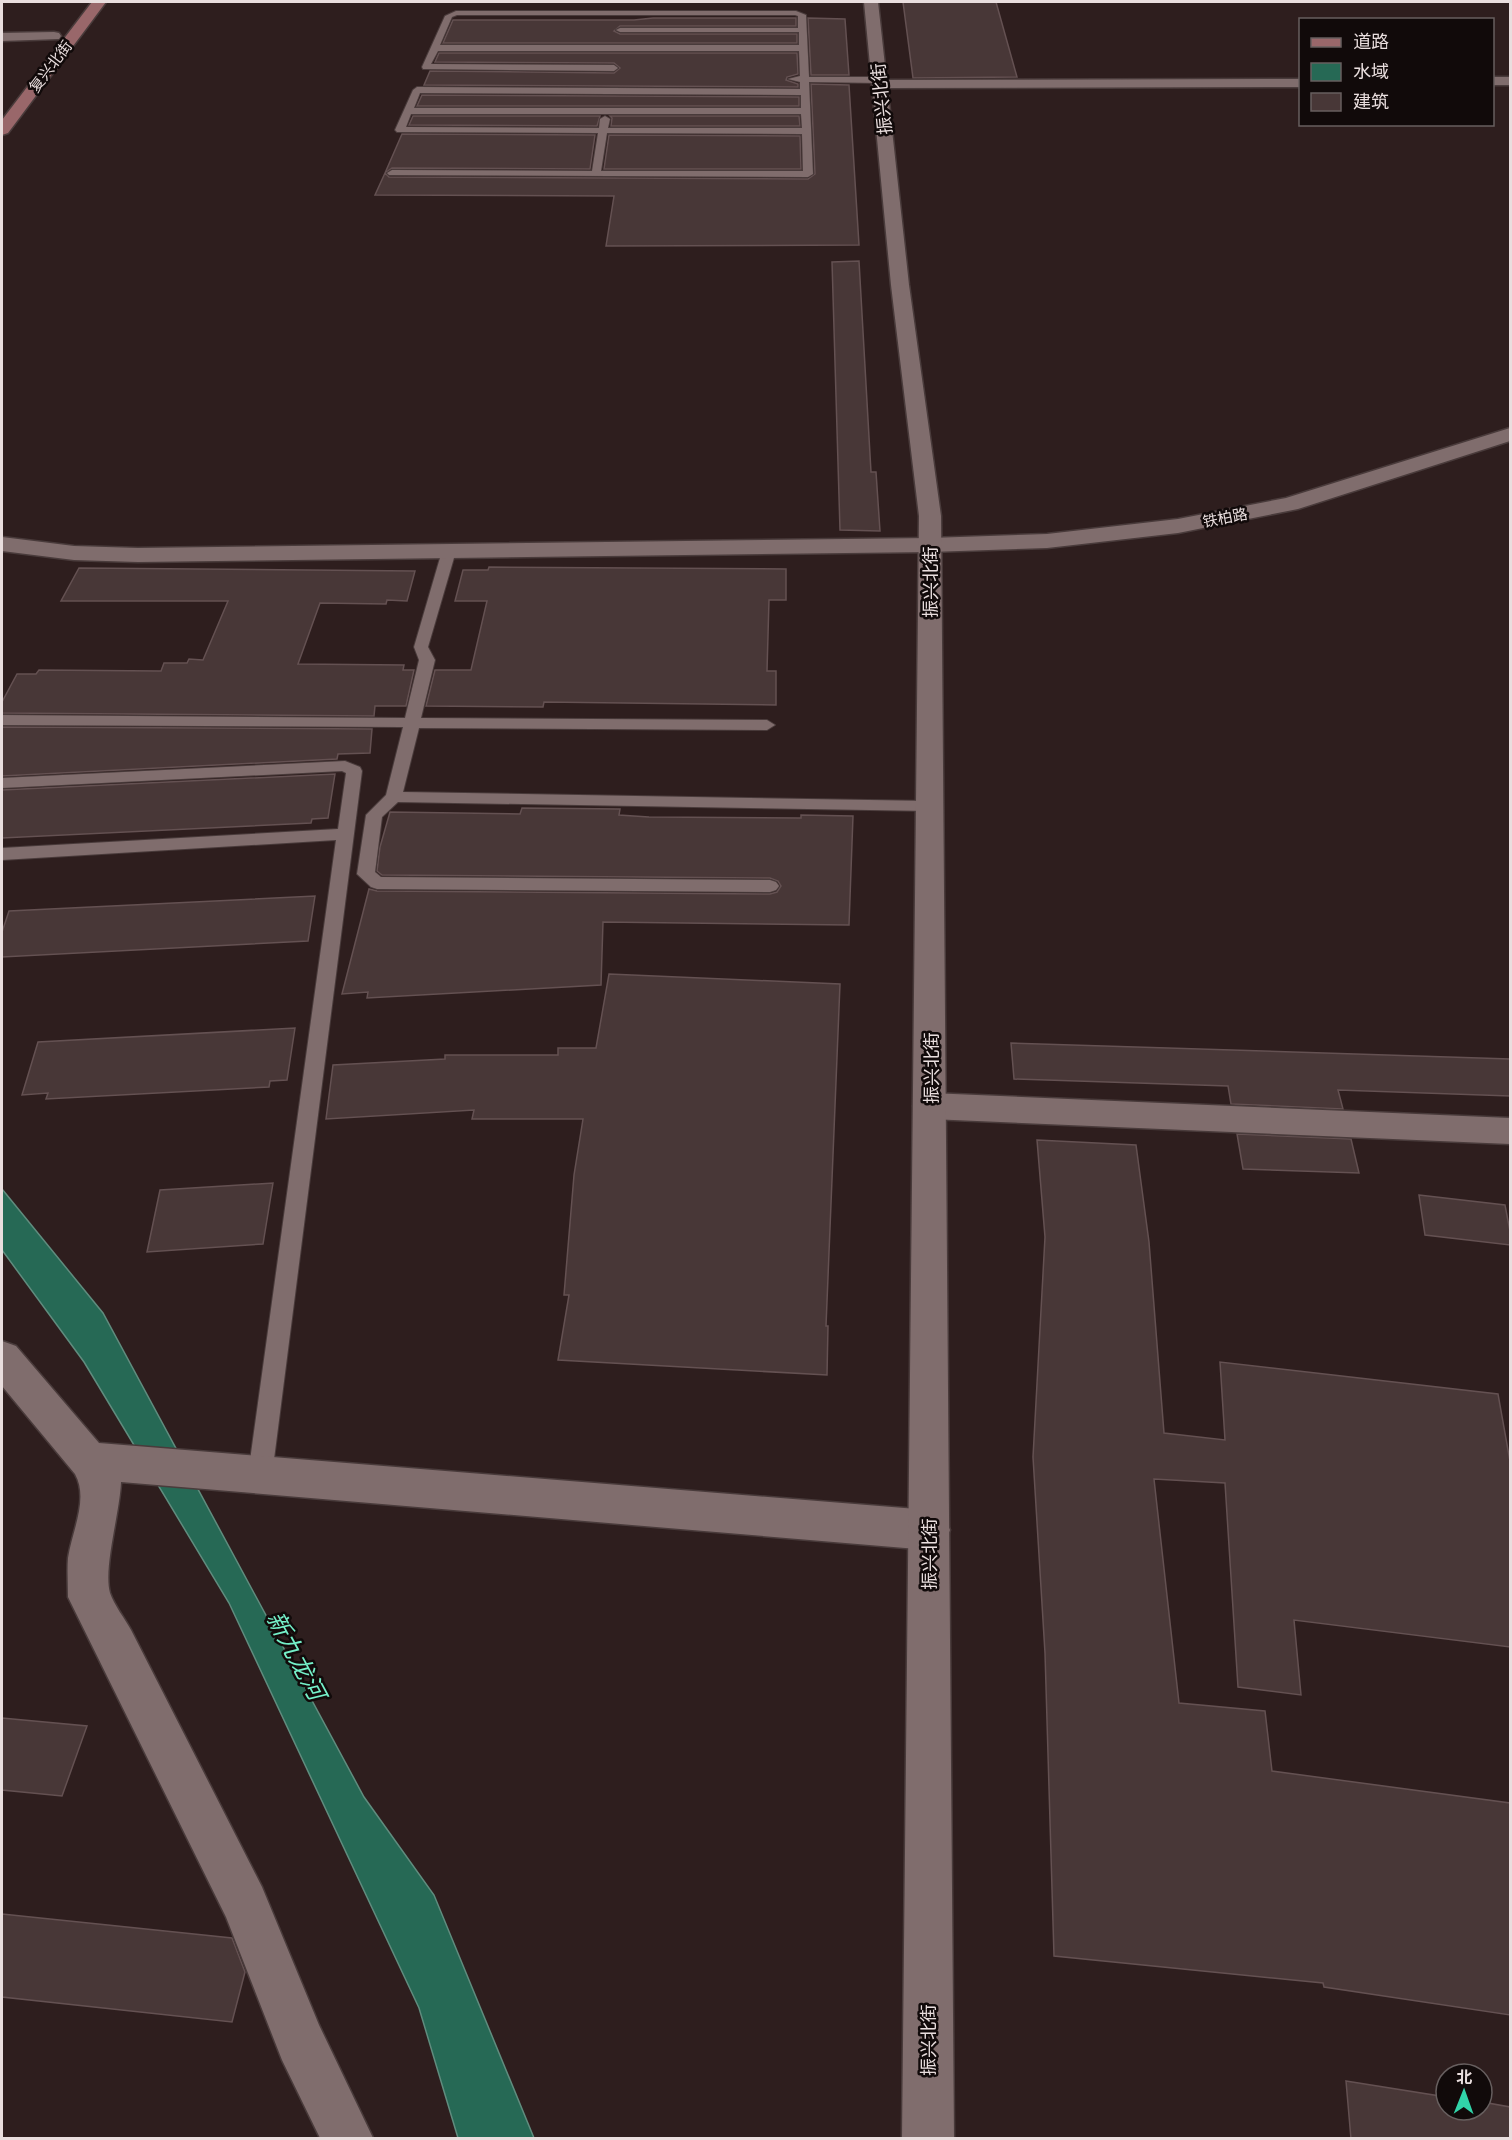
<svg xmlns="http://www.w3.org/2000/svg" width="1512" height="2140" viewBox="0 0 1512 2140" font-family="'Noto Sans','Noto Sans SC',sans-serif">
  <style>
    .water { fill: #266955; stroke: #608c7e; stroke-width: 1.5 }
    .building { fill: #483737; stroke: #645152; stroke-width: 1.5 }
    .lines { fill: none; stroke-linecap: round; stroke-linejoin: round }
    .service-casing { stroke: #493b3b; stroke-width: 2 }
    .minor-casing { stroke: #493b3b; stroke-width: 3 }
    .tertiary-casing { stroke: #493b3b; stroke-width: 3 }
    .secondary-casing { stroke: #493b3b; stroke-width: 3 }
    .service { fill: #806d6d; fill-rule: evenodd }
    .minor { fill: #806d6d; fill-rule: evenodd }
    .tertiary { fill: #806d6d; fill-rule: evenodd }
    .secondary { fill: #99676a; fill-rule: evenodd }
    .labels { text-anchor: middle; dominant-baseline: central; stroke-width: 5; stroke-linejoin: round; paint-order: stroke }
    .far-street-label { font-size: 15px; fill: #e9dede; stroke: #110a0a }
    .street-label { font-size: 18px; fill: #e9dede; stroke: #110a0a }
    .near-water-label { font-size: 24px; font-style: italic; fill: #75f0c9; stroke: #110a0a }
  </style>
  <rect width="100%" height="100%" fill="#2e1e1e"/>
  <path class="water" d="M2 1189 103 1313 364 1797 434 1895 534 2138H458L419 2008 229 1603 84 1362 2 1250Z"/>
  <path class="building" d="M903 2H996L1017 77 913 78Z
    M653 18H796V26H620L614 31 620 34H797V43H443L453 20H634Z
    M808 18 845 19 849 75H811Z
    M439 53H797L798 74 787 77 786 80 798 84V87L424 85 430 71 614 73 620 68 614 63 435 62Z
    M811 84 849 85 859 245 606 246 614 196 375 195 385 173 389 177 808 179 815 174Z
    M422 95 799 97V106H417Z
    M413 116H600L597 126 409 125Z
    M610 116H799L800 126H611L612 118Z
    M402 134 595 135 590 169 392 168 385 173Z
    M609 135 800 136 801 169H604Z
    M859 261 871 472H876L880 531 840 530 832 262Z
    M489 567 786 569V600H769L767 671H776V705L544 702 543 707 426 706 435 670H471L487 601H455L463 570H488Z
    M79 568 415 571 407 601 387 600 386 604 320 603 298 664 404 665 403 670H414L406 706H375L374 716 2 713V702L17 674H36L39 670 161 671 164 663H187L189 659 203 660 228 601H61Z
    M2 727 372 729 370 753 338 754 337 759 2 776Z
    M335 774 328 818 312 819 311 823 2 838V790Z
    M522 808 620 809 619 815 649 817 801 818V815L853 816 849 925 603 922 601 985 367 998 368 992 342 994 369 889 377 891 770 894 777 892 781 886 778 881 770 878 382 875 377 871 380 847 390 812 520 814Z
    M315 896 308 941 2 957V932L9 911Z
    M609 974 840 984 826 1326H828L827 1375 558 1360 569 1295H564L574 1175 583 1119H472L474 1110 326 1119 333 1065 445 1059V1055H558V1048H596Z
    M295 1028 287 1080 270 1081 269 1087 46 1099 48 1093 22 1095 38 1042Z
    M1011 1043 1510 1059V1096L1338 1090 1343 1109 1231 1104 1228 1086 1014 1079Z
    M1237 1134 1351 1139 1359 1173 1243 1169Z
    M1037 1140 1136 1145 1149 1242 1164 1433 1225 1440 1220 1362 1498 1394 1510 1461V1647L1294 1620 1301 1695 1238 1687 1225 1483 1154 1479 1179 1703 1265 1711 1272 1771 1510 1803V2015L1324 1987 1323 1983 1054 1956 1045 1653 1033 1457 1045 1237Z
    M273 1183 263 1244 147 1252 160 1190Z
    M1419 1195 1505 1205 1510 1231V1245L1425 1235Z
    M2 1718 87 1726 62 1796 2 1790Z
    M2 1914 232 1938 245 1972 232 2022 2 1997Z
    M1346 2081 1446 2097V2110H1482V2102L1510 2107V2139H1351Z"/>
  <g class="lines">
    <defs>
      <path id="service" d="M456 11H796L806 15 809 77H879L883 80 879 83 809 82 813 174 808 177 389 175 387 173 392 170 592 171 598 133 397 132 395 130 413 90 417 87 800 89V82L788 79 800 76 799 51H438L431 64 614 65 618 68 614 71 423 69 422 67 445 16ZM457 15H795L798 16V28H620L616 30 620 32H799V45H440L452 17ZM420 93 801 95V108H414ZM411 114H801L802 128H608L610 119 605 116 600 119 599 128 406 127ZM607 133 802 134 803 171H601Z
        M449 547 456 551 428 647 435 660 421 718 767 720 775 725 767 730 419 728 403 792 930 801 936 802 938 806 936 810 930 811 398 802 382 817 375 872 381 877 770 880 776 882 779 886 776 890 770 892 377 889 371 887 357 874 366 815 386 795 403 727 2 725V715L405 718 419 660 414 647 442 551Z
        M345 761 360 767 362 771 272 1475 268 1483 260 1486 252 1483 248 1475 336 840 2 860V848L338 829 346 773 342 771 2 788V778Z"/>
      <path id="minor" d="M54 32 59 33 61 36 59 39 2 41V33Z
        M1492 77H1510V85H1492Z
        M1300 79V87L880 88 873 84 880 80Z
        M1510 428V441L1298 509 1178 533 1047 548 930 552 138 562 74 560 2 551V537L74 546 138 548 930 538 1047 534 1178 519 1286 498Z
        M930 1093 1510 1118V1144L930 1119 918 1115 913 1106 918 1097Z
        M2 1341 16 1346 99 1443 929 1510 944 1516 950 1530 944 1544 929 1550 121 1482C120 1512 103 1568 110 1593 114 1605 125 1619 131 1630L262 1887 319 2025 373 2138H320L282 2060 226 1917 68 1597C68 1584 67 1571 68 1558 72 1531 89 1499 75 1474L2 1386Z"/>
      <path id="tertiary" d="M864 2H878L909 285 941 516 954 2138H902L919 516 891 285Z"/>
      <path id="secondary" d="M92 2H106L8 133 2 135V120Z"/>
    </defs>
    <use href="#service" class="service-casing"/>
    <use href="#minor" class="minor-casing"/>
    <use href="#tertiary" class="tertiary-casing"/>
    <use href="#secondary" class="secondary-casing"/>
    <use href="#service" class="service"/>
    <use href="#minor" class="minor"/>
    <use href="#tertiary" class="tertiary"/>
    <use href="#secondary" class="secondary"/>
  </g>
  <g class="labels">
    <g class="far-street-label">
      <text transform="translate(50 66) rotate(-53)">复兴北街</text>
      <text transform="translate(1225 517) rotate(-11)">铁柏路</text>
    </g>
    <g class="street-label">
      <text transform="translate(881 99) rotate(-96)">振兴北街</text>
      <text transform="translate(930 582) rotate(-90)">振兴北街</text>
      <text transform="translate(931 1068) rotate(-90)">振兴北街</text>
      <text transform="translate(929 1554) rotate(-90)">振兴北街</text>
      <text transform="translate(928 2040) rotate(-90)">振兴北街</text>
    </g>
    <g class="near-water-label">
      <text transform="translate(297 1655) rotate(62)">新九龙河</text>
    </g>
  </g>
  <rect width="1512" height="2140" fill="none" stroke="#e9dede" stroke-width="6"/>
  <rect x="1299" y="18" width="195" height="108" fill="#110a0a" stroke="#675f5f" stroke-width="1.5"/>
  <rect x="1311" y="38" width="30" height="9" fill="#99676a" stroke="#675f5f" stroke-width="1.5"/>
  <text x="1353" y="48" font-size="18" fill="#e9dede">道路</text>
  <rect x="1311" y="63" width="30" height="18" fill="#266955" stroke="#675f5f" stroke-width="1.5"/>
  <text x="1353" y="78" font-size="18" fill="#e9dede">水域</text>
  <rect x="1311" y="93" width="30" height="18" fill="#483737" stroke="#675f5f" stroke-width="1.5"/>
  <text x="1353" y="108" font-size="18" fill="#e9dede">建筑</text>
  <g transform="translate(1464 2092) rotate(1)"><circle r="28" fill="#110a0a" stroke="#675f5f" stroke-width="1.5"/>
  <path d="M0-4.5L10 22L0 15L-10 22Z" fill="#31d4a9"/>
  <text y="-9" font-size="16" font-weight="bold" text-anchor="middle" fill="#e9dede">北</text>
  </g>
</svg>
